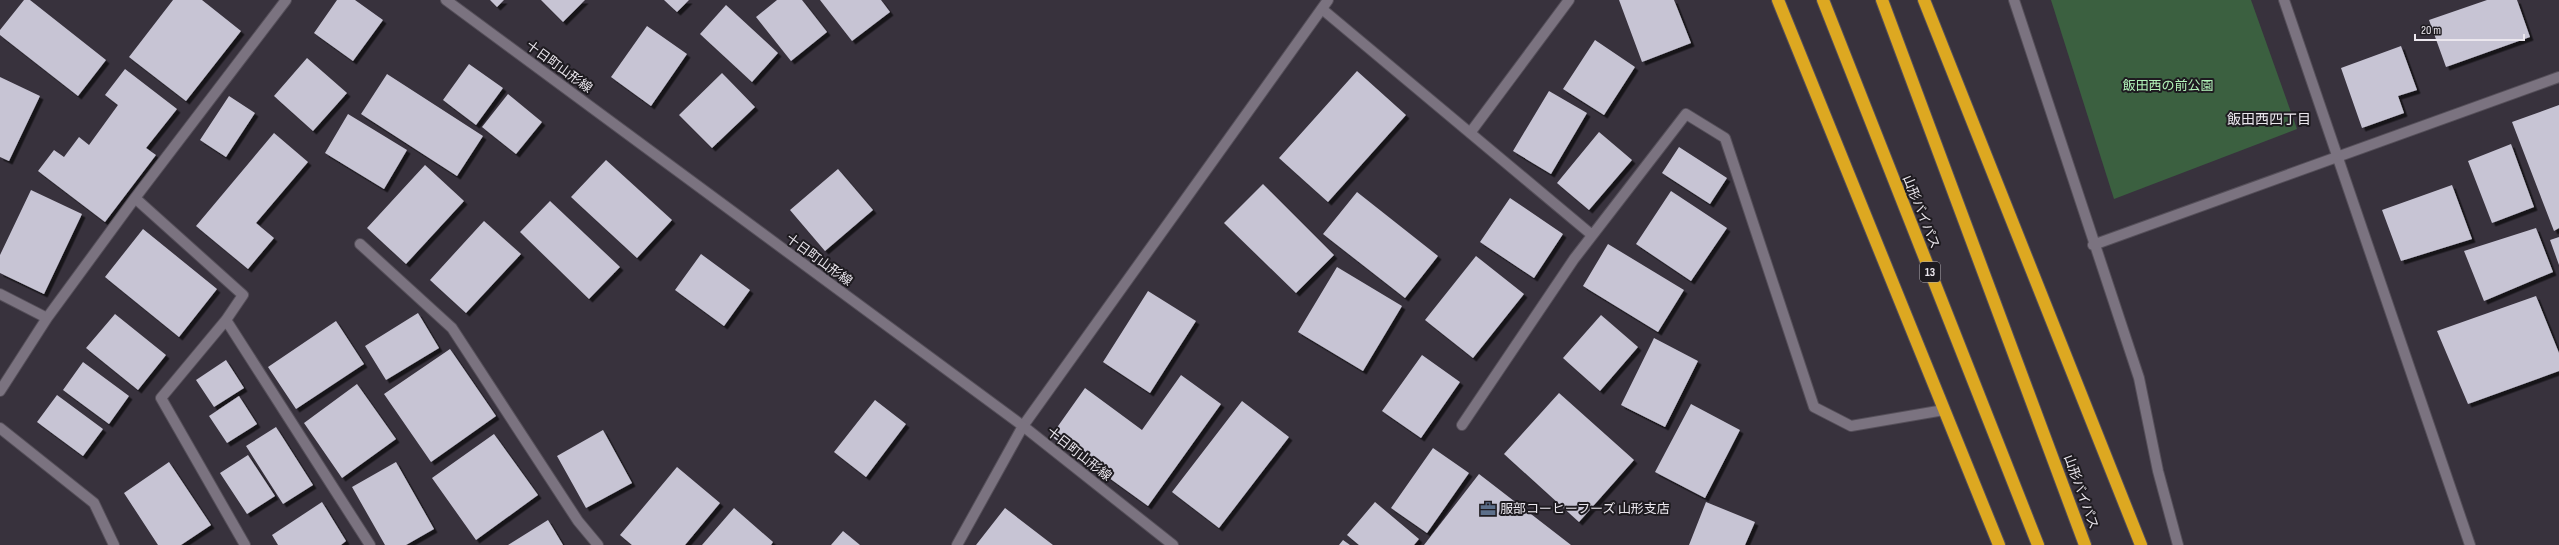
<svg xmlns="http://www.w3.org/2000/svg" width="2559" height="545" viewBox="0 0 2559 545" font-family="'Sofia Sans Condensed','Noto Sans JP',sans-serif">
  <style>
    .green { fill: #3b6040 }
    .building { fill: #c7c4d4; filter: url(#shadow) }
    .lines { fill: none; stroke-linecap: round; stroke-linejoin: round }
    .lane-casing { stroke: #554f59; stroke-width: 12 }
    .street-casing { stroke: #554f59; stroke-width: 12 }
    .secondary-casing { stroke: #554f59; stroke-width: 12 }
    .highway-casing { stroke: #554f59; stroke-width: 14 }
    .lane { stroke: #7b7380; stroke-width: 10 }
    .street { stroke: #7b7380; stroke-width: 10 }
    .secondary { stroke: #7b7380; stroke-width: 10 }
    .highway { stroke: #dda821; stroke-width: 12 }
    .labels { text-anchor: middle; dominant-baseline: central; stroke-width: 4; stroke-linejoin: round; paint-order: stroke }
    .shield { fill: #1e1b20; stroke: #aeaab0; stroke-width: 1 }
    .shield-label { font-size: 12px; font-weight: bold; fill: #ebe7ee }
    .street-label { font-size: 13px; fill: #ebe7ee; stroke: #1e1b20 }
    .park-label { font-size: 13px; fill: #b3f4ba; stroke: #1e1b20 }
    .poi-label { font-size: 13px; fill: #ebe7ee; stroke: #1e1b20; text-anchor: start }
    .neighbourhood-label { font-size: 14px; fill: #ebe7ee; stroke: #1e1b20 }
  </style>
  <defs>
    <filter id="shadow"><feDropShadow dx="3.5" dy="3.5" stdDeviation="0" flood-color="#0009"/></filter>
  </defs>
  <rect width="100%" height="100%" fill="#38323d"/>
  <path class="green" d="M2051 0H2251L2297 129 2114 199Z"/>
  <path class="building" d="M24 0H30L106 60 78 96 0 35V30Z
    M173 0H202L241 31 186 101 129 57Z
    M337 0H355L383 20 353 61 314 33Z
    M490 0H504L497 7Z
    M541 0H585L563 22Z
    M664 0H689L677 12Z
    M777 0H802L827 32 791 61 756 17Z
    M820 0H881L890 12 852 41Z
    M1619 0H1674L1691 43 1642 62Z
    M2487 0H2517L2530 37 2446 67 2429 20Z
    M726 5 778 53 752 82 700 34Z
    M647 26 687 54 651 106 611 77Z
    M1595 40 1635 67 1604 115 1563 89Z
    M2401 46 2417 90 2398 96 2404 113 2362 128 2341 68Z
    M307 58 347 93 313 131 274 96Z
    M469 64 503 88 476 125 443 100Z
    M125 69 177 109 146 148 156 155 105 222 38 171 54 150 64 157 79 137 89 145 118 105 105 95Z
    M1357 71 1406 115 1328 202 1279 158Z
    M722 73 755 107 712 148 679 115Z
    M387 74 483 136 457 176 361 114Z
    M0 77 40 96 9 161 0 157Z
    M1549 91 1587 113 1551 174 1513 151Z
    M508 94 542 122 516 154 482 127Z
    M229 96 255 113 226 157 200 140Z
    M2559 105V228L2554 231 2512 122Z
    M348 114 407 150 384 189 325 153Z
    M1599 132 1632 160 1589 210 1557 183Z
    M274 133 308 162 256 223 274 238 248 269 196 226Z
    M2511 144 2534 207 2492 223 2468 161Z
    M1679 147 1727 178 1710 204 1662 173Z
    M606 160 672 220 637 258 571 197Z
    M425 165 464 201 406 264 367 228Z
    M838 169 873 210 825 251 790 210Z
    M1263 184 1334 255 1296 293 1224 223Z
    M2452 185 2472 239 2401 261 2382 210Z
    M31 190 82 214 44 294 0 273V255Z
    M1671 191 1727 228 1691 281 1636 244Z
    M1357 192 1438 256 1405 298 1323 234Z
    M1510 198 1563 234 1534 278 1480 242Z
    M550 201 620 267 589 299 520 232Z
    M484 221 521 254 466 313 430 280Z
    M2536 228 2553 272 2484 301 2464 251Z
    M143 229 217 289 179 337 105 277Z
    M2559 237V265L2550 240Z
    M1608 244 1684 290 1658 332 1583 286Z
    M701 254 750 290 724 326 675 290Z
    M1476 256 1524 294 1473 358 1425 320Z
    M1337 267 1402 306 1363 371 1298 332Z
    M1148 291 1196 321 1150 393 1103 362Z
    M2536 296 2559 353V371L2468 404 2437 331Z
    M418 313 439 348 386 380 365 346Z
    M115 314 166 355 138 390 86 348Z
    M1601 315 1638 347 1600 391 1563 358Z
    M336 321 364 364 296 409 268 367Z
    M1654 338 1698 361 1665 427 1621 405Z
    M450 349 496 416 431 462 384 394Z
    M1422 355 1460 382 1421 438 1382 411Z
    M226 360 244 388 214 407 196 380Z
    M83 362 129 396 109 424 63 390Z
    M1181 375 1221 404 1148 506 1051 436 1085 388 1142 430Z
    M357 384 396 439 342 478 304 423Z
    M1559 393 1634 460 1579 522 1504 454Z
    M57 395 103 429 83 456 37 422Z
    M239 396 257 424 227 443 209 416Z
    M875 400 906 424 866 477 834 452Z
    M1242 401 1289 437 1219 528 1172 492Z
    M1691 404 1740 430 1705 498 1655 472Z
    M276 427 313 485 283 504 246 446Z
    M603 430 632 483 586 508 557 456Z
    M494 434 538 495 476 540 432 478Z
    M1433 448 1469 473 1427 533 1391 508Z
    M248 455 275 496 247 514 220 473Z
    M169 462 211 525 181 545H158L124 493Z
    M396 462 434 529 406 545H385L352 487Z
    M677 467 720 503 685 545H632L620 535Z
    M1479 474 1571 545H1424Z
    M322 502 346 541 341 545H278L272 535Z
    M1375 502 1419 539 1414 545H1359L1347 535Z
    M1706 502 1755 522 1745 545H1689Z
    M734 508 773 542 771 545H702Z
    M1005 508 1053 545H976Z
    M548 520 563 545H508Z
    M843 531 860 545H831Z
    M1343 540 1350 545H1339Z"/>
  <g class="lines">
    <defs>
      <path id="lane" d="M2014 0 2139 378 2158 471 2178 545
        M2284 0 2470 545
        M1322 9 1592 235
        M1470 133 1569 0
        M135 198 243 295 226 320 161 398 245 545
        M360 244 452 328 578 521 598 545
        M2093 245 2559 77
        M0 294 47 318
        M226 320 370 545
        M0 391 47 318 135 198 286 0
        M1462 425 1574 259 1686 114 1725 138 1814 407 1851 426 1944 410
        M0 428 94 503 114 545"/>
      <path id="street" d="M957 545 1023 426 1328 0"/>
      <path id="secondary" d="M446 0 1023 426 1173 545"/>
      <path id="highway" d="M1778 0 1999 545
        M1823 0 2038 545
        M1882 0 2085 545
        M1924 0 2141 545"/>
    </defs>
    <use href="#lane" class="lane-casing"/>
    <use href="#street" class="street-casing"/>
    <use href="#secondary" class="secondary-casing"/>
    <use href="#highway" class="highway-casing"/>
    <use href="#lane" class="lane"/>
    <use href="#street" class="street"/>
    <use href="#secondary" class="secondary"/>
    <use href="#highway" class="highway"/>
  </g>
  <defs>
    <symbol id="office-bare" viewBox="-9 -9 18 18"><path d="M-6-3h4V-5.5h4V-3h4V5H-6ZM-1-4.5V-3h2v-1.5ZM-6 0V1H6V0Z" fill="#5c6f8a" stroke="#1e1b20" stroke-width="2.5" paint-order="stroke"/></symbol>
  </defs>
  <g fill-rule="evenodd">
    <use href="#office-bare" x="1477" y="498" width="22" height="22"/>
  </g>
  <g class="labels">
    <rect class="shield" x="1920" y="262" width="20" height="20" rx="3"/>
    <g class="shield-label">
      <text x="1930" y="272">13</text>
    </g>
    <g class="street-label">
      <text transform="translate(559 67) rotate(36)">十日町山形線</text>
      <text transform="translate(1921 212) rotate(68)">山形バイパス</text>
      <text transform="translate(819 260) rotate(36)">十日町山形線</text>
      <text transform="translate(1079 454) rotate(38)">十日町山形線</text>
      <text transform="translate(2081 492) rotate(70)">山形バイパス</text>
    </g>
    <g class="park-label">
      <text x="2168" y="86">飯田西の前公園</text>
    </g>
    <g class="poi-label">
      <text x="1500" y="509">服部コーヒーフーズ 山形支店</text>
    </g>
    <g class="neighbourhood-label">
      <text x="2269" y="119">飯田西四丁目</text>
    </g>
  </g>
  <path d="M2415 34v6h109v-6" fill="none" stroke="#ebe7ee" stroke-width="2"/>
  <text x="2421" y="34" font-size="12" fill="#ebe7ee" stroke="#1e1b20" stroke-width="3" paint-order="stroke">20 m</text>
</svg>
